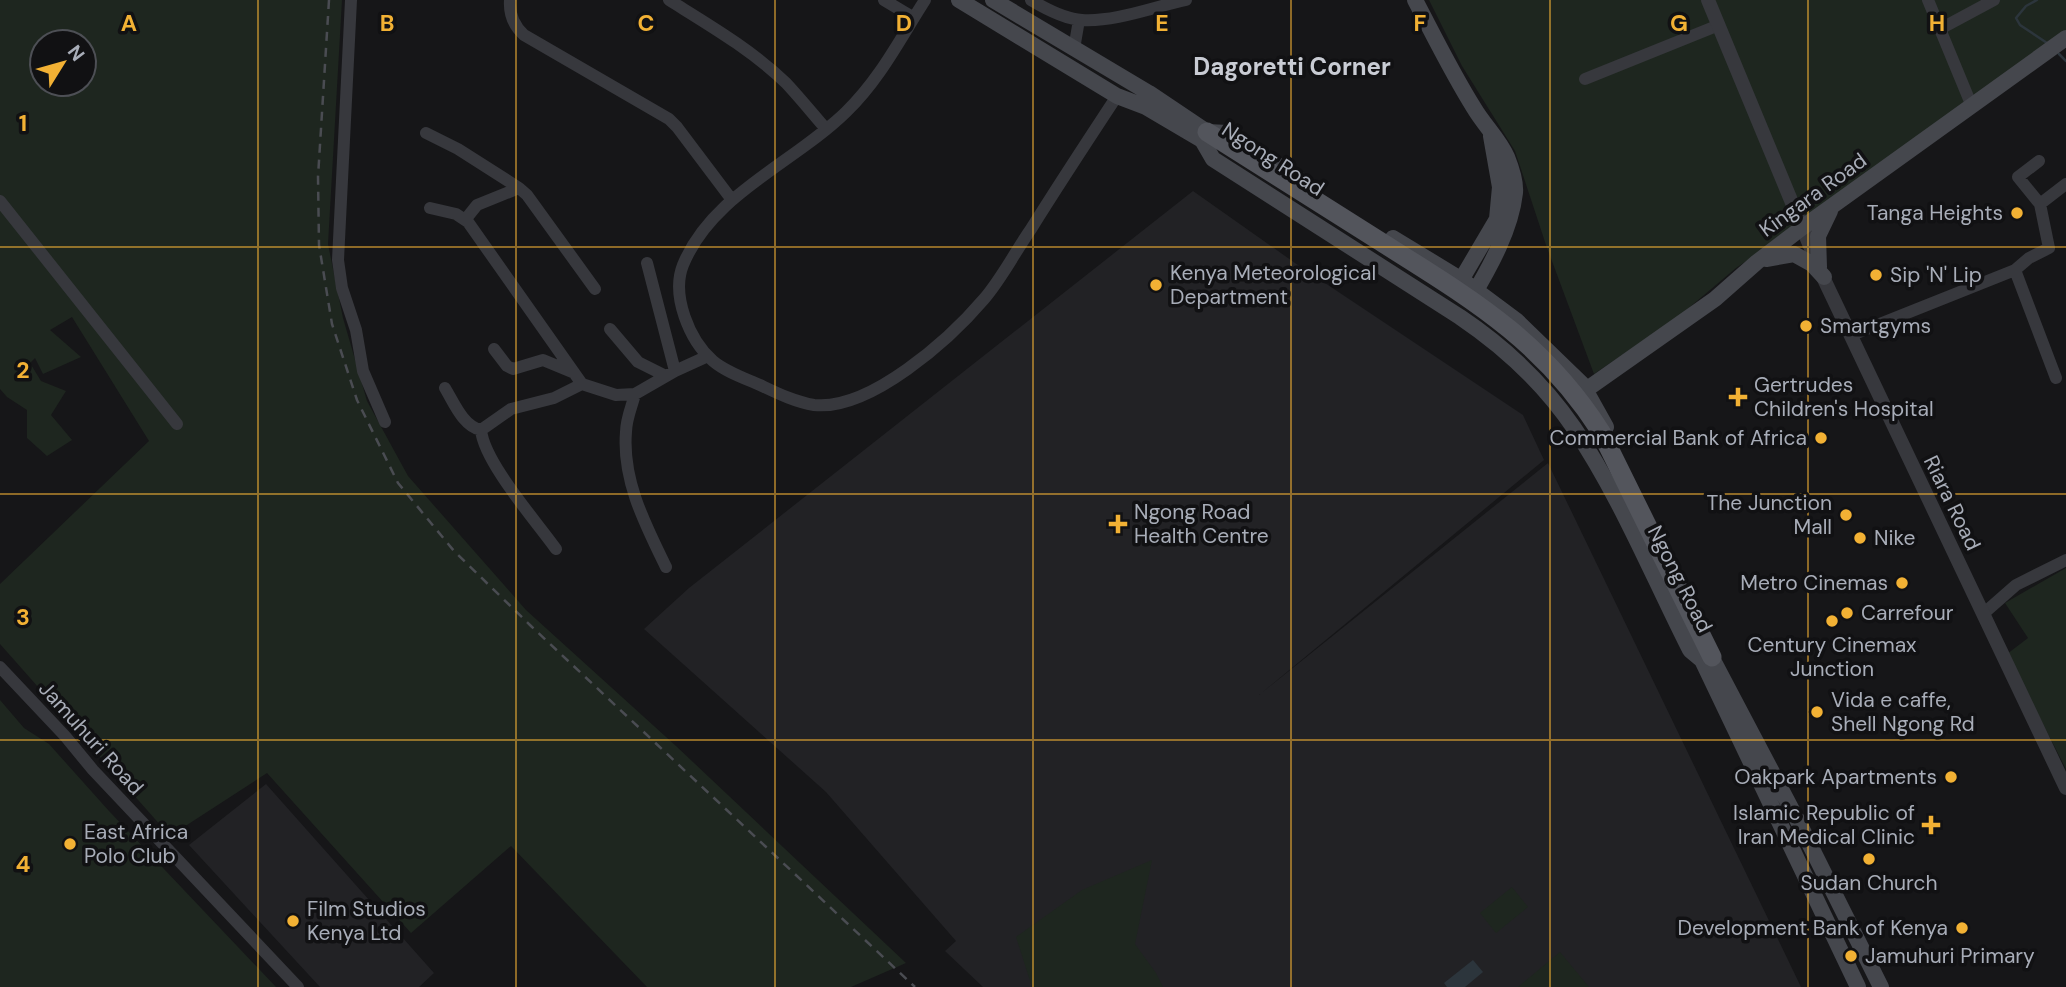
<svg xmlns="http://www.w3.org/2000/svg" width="2066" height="987" viewBox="0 0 2066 987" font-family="'DM Sans',sans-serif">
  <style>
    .built { fill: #222225 }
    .green { fill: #1e261f; fill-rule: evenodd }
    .water { fill: #2c353c }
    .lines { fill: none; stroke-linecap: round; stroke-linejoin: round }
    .stream { stroke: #2c353c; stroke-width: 2.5 }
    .minor { stroke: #37383d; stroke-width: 12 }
    .tertiary { stroke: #37383d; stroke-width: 14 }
    .secondary { stroke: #45474d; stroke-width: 16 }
    .rail { stroke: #4a4c52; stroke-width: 2.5; stroke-dasharray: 9 7; stroke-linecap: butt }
    .primary-bridge { stroke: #53555c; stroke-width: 19 }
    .grid { fill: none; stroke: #f2b134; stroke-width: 2; stroke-opacity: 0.55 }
    .poi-dot { fill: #f2b134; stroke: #111113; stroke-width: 2.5 }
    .labels { text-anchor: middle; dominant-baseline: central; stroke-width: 7; stroke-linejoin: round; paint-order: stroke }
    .street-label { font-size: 21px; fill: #a8adb8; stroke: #111113 }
    .poi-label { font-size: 21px; fill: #a8adb8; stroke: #111113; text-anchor: start }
    .quarter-label { font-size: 24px; font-weight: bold; fill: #c9ccd4; stroke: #111113 }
    .grid-label { font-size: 23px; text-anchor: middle; font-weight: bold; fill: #f2b134; stroke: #111113; stroke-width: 7; stroke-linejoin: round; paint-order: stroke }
  </style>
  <rect width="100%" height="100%" fill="#161618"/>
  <path class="built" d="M1193 191 1295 263 1523 415 1544 460 1259 695 1548 463 1801 987H983L945 951 956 941 826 792 644 629 689 588Z
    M266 784 434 973 419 987H320L189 845Z"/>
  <path class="green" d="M0 0H342L328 244 343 318 367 401 408 476 526 610 676 746 906 963 851 987H647L511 846 411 933 267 773 170 836 0 644V584L149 441 72 317 50 330 81 357 43 374 35 358 30 363 41 381 66 391 51 415 72 440 47 456 27 438V410L7 397 0 389ZM42 42H84V84H42Z
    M1429 0H2066V35L1815 215 1736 268 1678 317 1594 374 1546 245 1515 151 1462 66Z
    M2066 568V769L2007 654 2028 638 2005 603Z
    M0 700 24 728 49 744 109 811 276 987H0Z
    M1152 860 1135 944 1156 973 1163 987H1032L1016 937 1082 890Z
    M1512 887 1528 907 1496 933 1480 913Z
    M1560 952 1589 987H1518Z"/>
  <path class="water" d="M1473 960 1483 972 1465 987H1447L1444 983Z"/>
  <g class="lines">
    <path class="stream" d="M2037 0 2026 6 2016 18 2020 25 2047 43
      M2059 54 2066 61"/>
    <path class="minor" d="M351 0 338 260 342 288 356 330 363 371 385 422
      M510 0C509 14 514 26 524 35L669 119 677 127 732 200
      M669 0C709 25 752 50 786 83 800 98 813 114 826 129
      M884 0 914 18
      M925 0C900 39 880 79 846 112 794 163 712 194 683 265 671 295 689 340 713 361 726 372 744 378 760 385 777 393 795 402 814 405 870 411 950 339 984 299 1002 278 1015 252 1031 229 1059 184 1088 140 1117 96
      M1031 0C1046 9 1065 19 1082 20 1116 22 1153 7 1186 0
      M1928 0 1971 104
      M1940 29 1994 0
      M1074 49 1079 20
      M1585 79 1719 25
      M426 133 458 149 519 188
      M0 201 177 424
      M2040 204 2066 184
      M430 208 456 214 468 222 582 384 616 395 635 394 675 371 708 356
      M465 220 477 205 519 188 527 195 595 289
      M647 263 675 371
      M2015 270 2056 378
      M610 329 638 362 666 376
      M1852 335 2015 270 2029 258 2049 248 2040 204 2018 177 2039 161
      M494 349 507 366 513 369 543 360 572 372
      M445 388C454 403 463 426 481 430L511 409 554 398 582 384
      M635 394C632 406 626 419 626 432 622 480 645 524 666 567
      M481 430C484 462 536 521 556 549
      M1983 614 2016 585 2066 560
      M0 667 65 736 93 770 298 987"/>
    <path class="tertiary" d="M1708 0 1822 275 2066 788"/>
    <path class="secondary" d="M959 0 1117 96 1146 107 1202 140 1213 159 1460 317C1503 346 1544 384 1574 428 1620 496 1653 577 1690 650L1702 660 1858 987
      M993 0 1149 93 1207 132 1228 133 1300 180
      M1415 0C1434 36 1452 73 1474 108 1484 125 1499 139 1507 157 1511 167 1516 183 1515 193 1511 229 1490 267 1472 297
      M1393 238 1462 280 1517 321 1582 384 1606 427
      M1766 259 1794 254 1812 264 1824 277
      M1819 267 1818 236 1830 211
      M1457 287 1497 219 1500 187 1491 136
      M1580 394 1715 299 1757 262 1803 227 2066 38
      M1714 662 1802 829 1881 987"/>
    <path class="rail" d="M329 0 318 177 319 245 332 324 357 400 398 483 454 551 531 626 915 987"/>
    <path class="primary-bridge" d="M1207 132C1264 168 1321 204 1378 240 1468 297 1542 339 1601 432L1712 657"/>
  </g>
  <path class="grid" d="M258 0V987M516 0V987M775 0V987M1033 0V987M1291 0V987M1550 0V987M1808 0V987M0 247H2066M0 494H2066M0 740H2066"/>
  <g class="poi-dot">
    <circle cx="2017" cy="213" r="7"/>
    <circle cx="1876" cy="275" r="7"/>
    <circle cx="1156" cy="285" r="7"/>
    <circle cx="1806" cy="326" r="7"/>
    <path d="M1734.5 386.5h7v7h7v7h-7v7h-7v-7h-7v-7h7z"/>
    <circle cx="1821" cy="438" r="7"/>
    <circle cx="1846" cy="515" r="7"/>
    <path d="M1114.5 513.5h7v7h7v7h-7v7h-7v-7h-7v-7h7z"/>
    <circle cx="1860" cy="538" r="7"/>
    <circle cx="1902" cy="583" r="7"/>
    <circle cx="1847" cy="613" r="7"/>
    <circle cx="1832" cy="621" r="7"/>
    <circle cx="1817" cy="712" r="7"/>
    <circle cx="1951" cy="777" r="7"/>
    <path d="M1927.5 814.5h7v7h7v7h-7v7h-7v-7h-7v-7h7z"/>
    <circle cx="70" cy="844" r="7"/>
    <circle cx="1869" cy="859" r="7"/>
    <circle cx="293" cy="921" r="7"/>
    <circle cx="1962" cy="928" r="7"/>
    <circle cx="1851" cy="956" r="7"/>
  </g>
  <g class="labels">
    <g class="street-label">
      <text transform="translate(1273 159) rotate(33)">Ngong Road</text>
      <text transform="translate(1813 195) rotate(-36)">Kingara Road</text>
      <text transform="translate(1952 503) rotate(64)">Riara Road</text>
      <text transform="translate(1680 579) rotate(63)">Ngong Road</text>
      <text transform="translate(91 738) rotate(48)">Jamuhuri Road</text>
    </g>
    <g class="poi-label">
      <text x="2003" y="213" text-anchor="end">Tanga Heights</text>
      <text x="1170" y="273">Kenya Meteorological<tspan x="1170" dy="24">Department</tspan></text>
      <text x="1890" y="275">Sip 'N' Lip</text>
      <text x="1820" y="326">Smartgyms</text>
      <text x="1754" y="385">Gertrudes<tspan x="1754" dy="24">Children's Hospital</tspan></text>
      <text x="1807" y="438" text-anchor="end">Commercial Bank of Africa</text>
      <text x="1832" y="503" text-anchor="end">The Junction<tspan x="1832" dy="24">Mall</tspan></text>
      <text x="1134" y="512">Ngong Road<tspan x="1134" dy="24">Health Centre</tspan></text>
      <text x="1874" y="538">Nike</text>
      <text x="1888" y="583" text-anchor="end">Metro Cinemas</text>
      <text x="1861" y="613">Carrefour</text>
      <text x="1832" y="645" text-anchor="middle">Century Cinemax<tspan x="1832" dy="24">Junction</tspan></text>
      <text x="1831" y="700">Vida e caffe,<tspan x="1831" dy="24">Shell Ngong Rd</tspan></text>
      <text x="1937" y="777" text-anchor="end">Oakpark Apartments</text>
      <text x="1915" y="813" text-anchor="end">Islamic Republic of<tspan x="1915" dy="24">Iran Medical Clinic</tspan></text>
      <text x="84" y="832">East Africa<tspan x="84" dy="24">Polo Club</tspan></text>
      <text x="1869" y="883" text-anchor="middle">Sudan Church</text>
      <text x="307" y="909">Film Studios<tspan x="307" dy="24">Kenya Ltd</tspan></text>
      <text x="1948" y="928" text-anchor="end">Development Bank of Kenya</text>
      <text x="1865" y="956">Jamuhuri Primary</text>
    </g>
    <g class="quarter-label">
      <text x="1292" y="66">Dagoretti Corner</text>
    </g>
  </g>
  <g class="grid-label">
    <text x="129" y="31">A</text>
    <text x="387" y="31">B</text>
    <text x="646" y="31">C</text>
    <text x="904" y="31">D</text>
    <text x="1162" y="31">E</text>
    <text x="1420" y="31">F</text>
    <text x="1679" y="31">G</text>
    <text x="1937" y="31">H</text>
    <text x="23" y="131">1</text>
    <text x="23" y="378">2</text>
    <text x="23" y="625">3</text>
    <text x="23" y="872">4</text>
  </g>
  <g transform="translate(63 63) rotate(53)"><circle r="33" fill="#111113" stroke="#4d4f55" stroke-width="2"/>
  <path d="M0-5L12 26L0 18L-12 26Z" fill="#f2b134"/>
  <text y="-10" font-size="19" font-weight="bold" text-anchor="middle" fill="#a8adb8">N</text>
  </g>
</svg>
